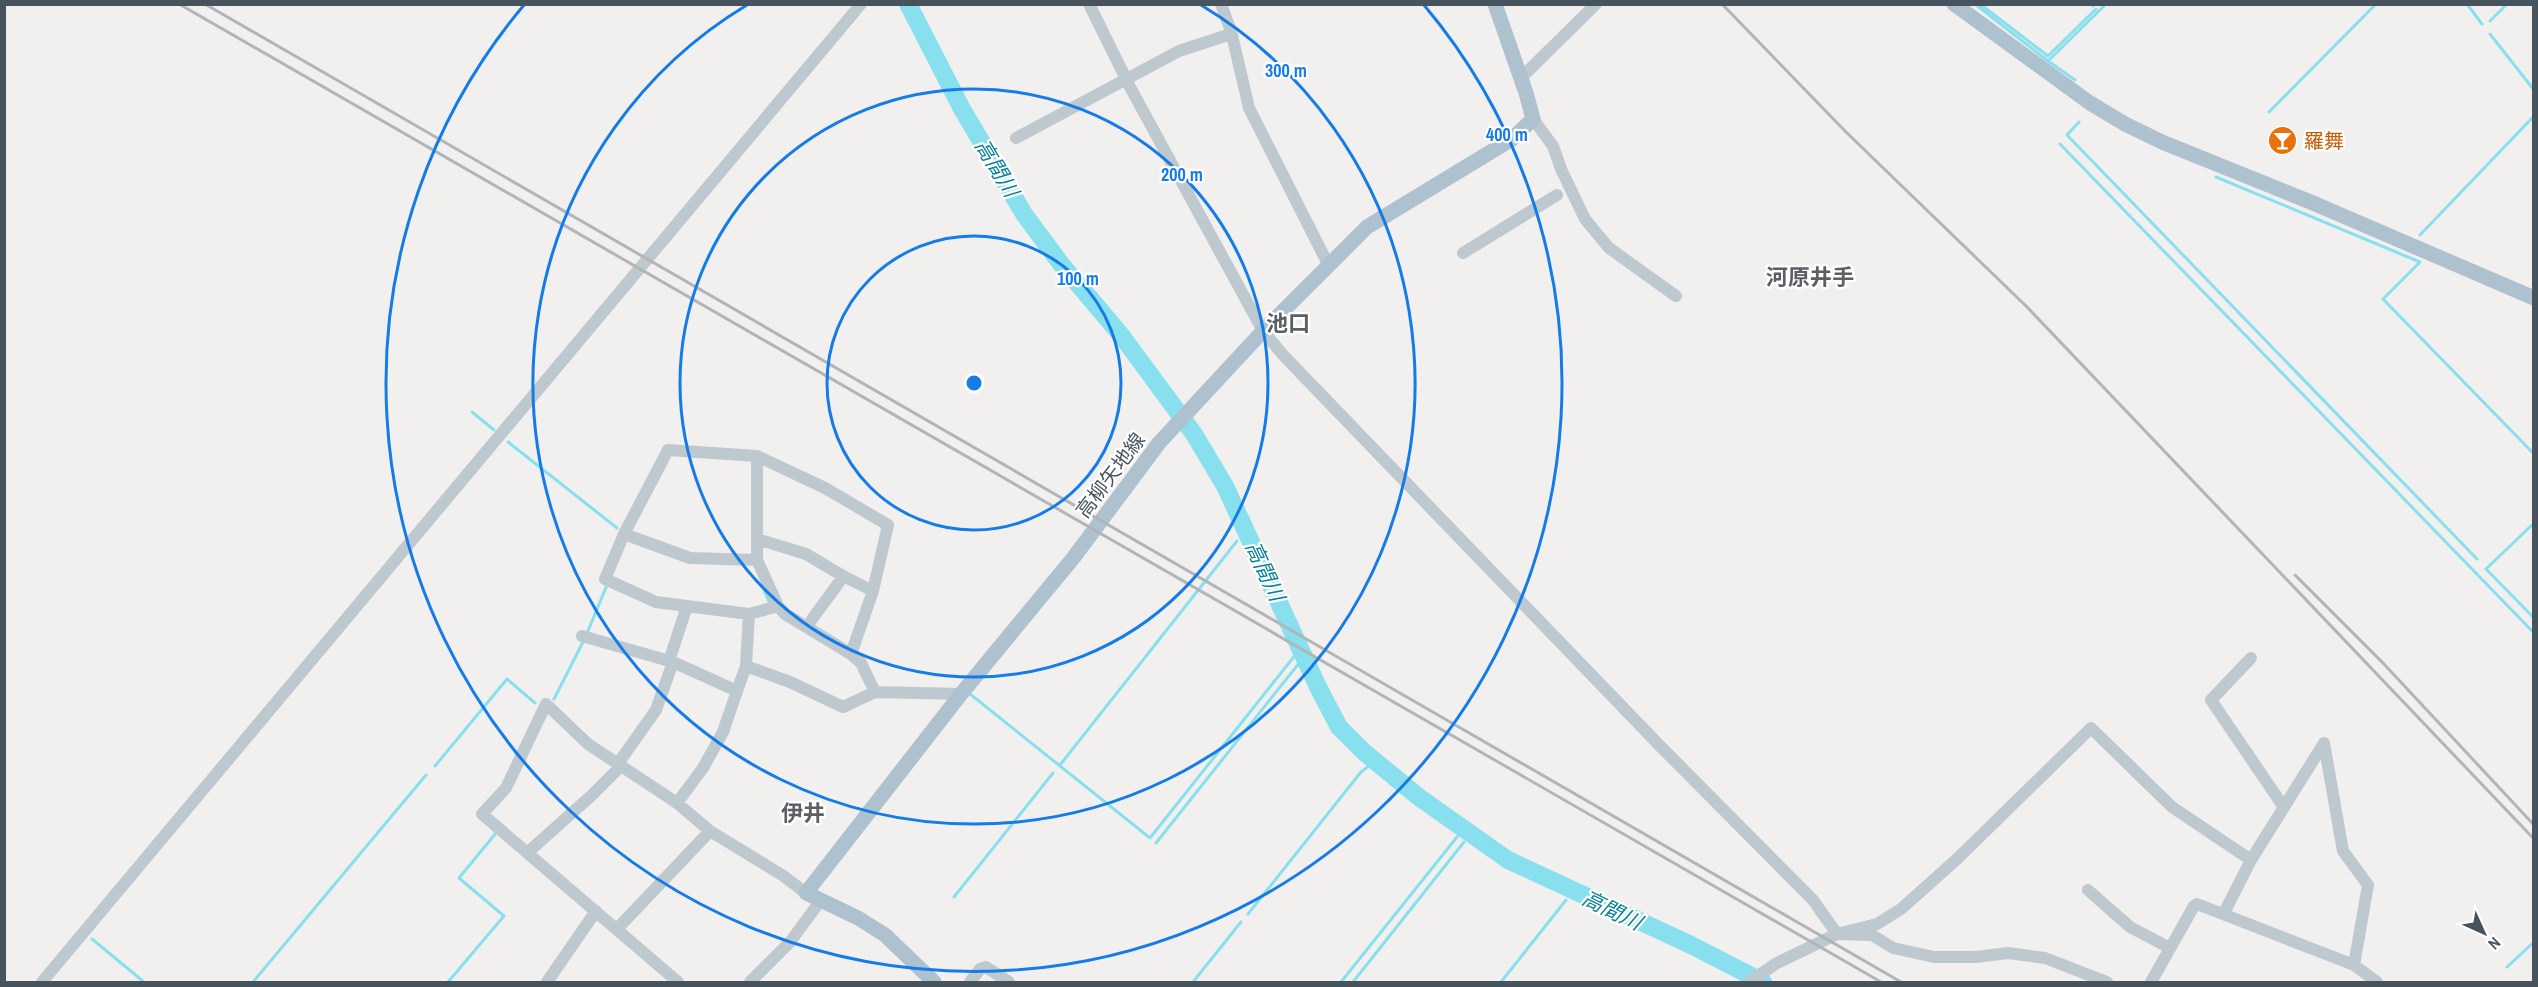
<svg xmlns="http://www.w3.org/2000/svg" width="2538" height="987" viewBox="0 0 2538 987" font-family="'Archivo Narrow','Noto Sans JP',sans-serif">
  <style>
    .lines { fill: none; stroke-linecap: round; stroke-linejoin: round }
    .stream { stroke: #88e0ef; stroke-width: 3 }
    .river { stroke: #88e0ef; stroke-width: 18 }
    .minor { stroke: #bdc8cf; stroke-width: 12 }
    .major { stroke: #aec1cf; stroke-width: 15 }
    .rail { stroke: #b1b5ba; stroke-width: 3 }
    .ring { fill: none; stroke: #137ce8; stroke-width: 3 }
    .labels { text-anchor: middle; dominant-baseline: central; stroke-width: 4.5; stroke-linejoin: round; paint-order: stroke }
    .food-label { font-size: 20px; fill: #c56008; stroke: #fff; text-anchor: start }
    .street-label { font-size: 20px; fill: #47545e; stroke: #fff }
    .water-label { font-size: 21px; font-style: italic; fill: #088298; stroke: #fff }
    .quarter-label { font-size: 22px; font-weight: bold; fill: #5c6065; stroke: #fff }
    .centre { fill: #137ce8; stroke: #fff; stroke-width: 3 }
    .ring-label { font-size: 18px; text-anchor: middle; font-weight: bold; fill: #137ce8; stroke: #fff; stroke-width: 4.5; stroke-linejoin: round; paint-order: stroke }
  </style>
  <rect width="100%" height="100%" fill="#f2efef"/>
  <g class="lines">
    <path class="stream" d="M1975 4 2048 61
      M1980 4 2048 56 2096 9
      M2092 4 2093 6
      M2467 4 2482 24
      M2490 21 2507 4
      M2490 34 2534 90
      M2075 80 2048 61 2106 4
      M2269 112 2376 4
      M2079 122 2067 135 2477 559
      M2060 144 2534 633
      M2216 177 2420 262 2383 299 2534 454
      M2420 235 2534 116
      M472 412 494 430
      M508 442 617 528
      M2534 523 2486 569 2534 618
      M764 590 769 602
      M588 631 607 585
      M970 694 1150 838 1296 654
      M554 699 583 642
      M1060 765 1237 541
      M435 766 507 679 535 703
      M1156 843 1300 662
      M954 897 1053 773
      M1248 914 1361 772 1375 761
      M92 939 144 982
      M2507 967 2534 942
      M253 982 426 775
      M448 982 504 916 459 878 496 833 494 831
      M1193 982 1241 922
      M1341 982 1457 837
      M1353 982 1464 842
      M1501 982 1566 900"/>
    <path class="river" d="M908 4 962 109 1024 214 1061 264 1121 335 1194 434 1225 486 1318 687 1339 727 1364 752 1420 798 1508 860 1691 945 1763 982"/>
    <path class="minor" d="M1089 4 1130 87 1263 331 1284 356 1662 748 1813 900 1837 934 1872 935 1893 948 1934 957H1976L2008 953 2045 958 2107 982
      M1221 4 1231 31 1249 108 1329 266
      M1521 78 1596 4
      M1533 119 1553 146 1561 169 1585 219 1609 248 1676 296
      M1016 138 1179 51 1231 34
      M1463 253 1557 195
      M757 456V560L778 606 785 614 851 654 861 663 875 692 961 694
      M624 534 690 558 757 560
      M757 539 806 554 843 576 873 591
      M778 606 749 614 656 602 605 579 624 534 668 450 757 456 825 488 888 525 873 591 851 654
      M807 627C818 609 832 594 843 576
      M582 636 673 662 737 691 746 666 749 614
      M2251 658 2211 700 2283 806
      M669 661 687 606
      M746 666 790 682 843 707 875 692
      M2324 743 2343 851 2368 885 2354 965
      M617 765 656 710 673 662
      M677 803 703 768 723 732 737 691
      M527 853 591 796 620 767
      M2088 890 2130 927 2170 948
      M2224 913 2251 860 2324 743
      M617 929 710 831
      M42 982 861 4
      M547 982 596 911
      M678 982 482 814 506 788 546 704 588 744 677 803 710 831 782 875 806 893
      M750 982 790 942 821 900
      M970 982 980 969 986 967 1009 982
      M1749 982 1777 963 1837 934 1877 924 1901 909 1957 859 2091 728 2172 807 2251 860
      M2151 982 2194 906 2197 904 2354 965 2377 982"/>
    <path class="major" d="M1954 4 2090 103 2125 124 2162 142 2313 203 2534 298
      M934 982 885 935 858 918 806 893 961 694 1074 557 1159 443 1263 331 1367 227 1512 139 1533 119 1526 93 1495 4"/>
    <path class="rail" d="M179 4 1881 982
      M205 4 1901 982
      M1722 4 1846 132 2026 306 2534 839
      M2295 575 2383 663 2534 825"/>
  </g>
  <g class="ring">
    <circle cx="974" cy="383" r="147"/>
    <circle cx="974" cy="383" r="294"/>
    <path d="M1201 5A441 441 0 1 1 747 5"/>
    <path d="M1424 5A588 588 0 1 1 524 5"/>
  </g>
  <defs>
    <symbol id="bar-disc" viewBox="-11 -11 22 22"><circle r="9.5" fill="#e8710a" stroke="#fff"/><path d="M-6-5H6L.8 .8V4.5H3.5V6h-7V4.5H-.8V.8Z" fill="#fff"/></symbol>
  </defs>
  <g fill-rule="evenodd">
    <use href="#bar-disc" x="2266" y="124" width="33" height="33"/>
  </g>
  <g class="labels">
    <g class="food-label">
      <text x="2304" y="140">羅舞</text>
    </g>
    <g class="street-label">
      <text transform="translate(1110 475) rotate(-53)">高柳矢地線</text>
    </g>
    <g class="water-label">
      <text transform="translate(997 168) rotate(59)">高間川</text>
      <text transform="translate(1265 571) rotate(65)">高間川</text>
      <text transform="translate(1612 910) rotate(26)">高間川</text>
    </g>
    <g class="quarter-label">
      <text x="1810" y="277">河原井手</text>
      <text x="1288" y="323">池口</text>
      <text x="803" y="813">伊井</text>
    </g>
  </g>
  <circle cx="974" cy="383" r="9" class="centre"/>
  <g class="ring-label">
    <text x="1286" y="77">300 m</text>
    <text x="1507" y="141">400 m</text>
    <text x="1182" y="181">200 m</text>
    <text x="1078" y="285">100 m</text>
  </g>
  <rect width="2538" height="987" fill="none" stroke="#47545e" stroke-width="12"/>
  <g transform="translate(2484 933) rotate(135)" stroke="#ffffff" stroke-width="4.5" paint-order="stroke">
  <path d="M0-4.5L10 22L0 15L-10 22Z" fill="#47545e"/>
  <text y="-9" font-size="16" font-weight="bold" text-anchor="middle" fill="#47545e">N</text>
  </g>
</svg>
